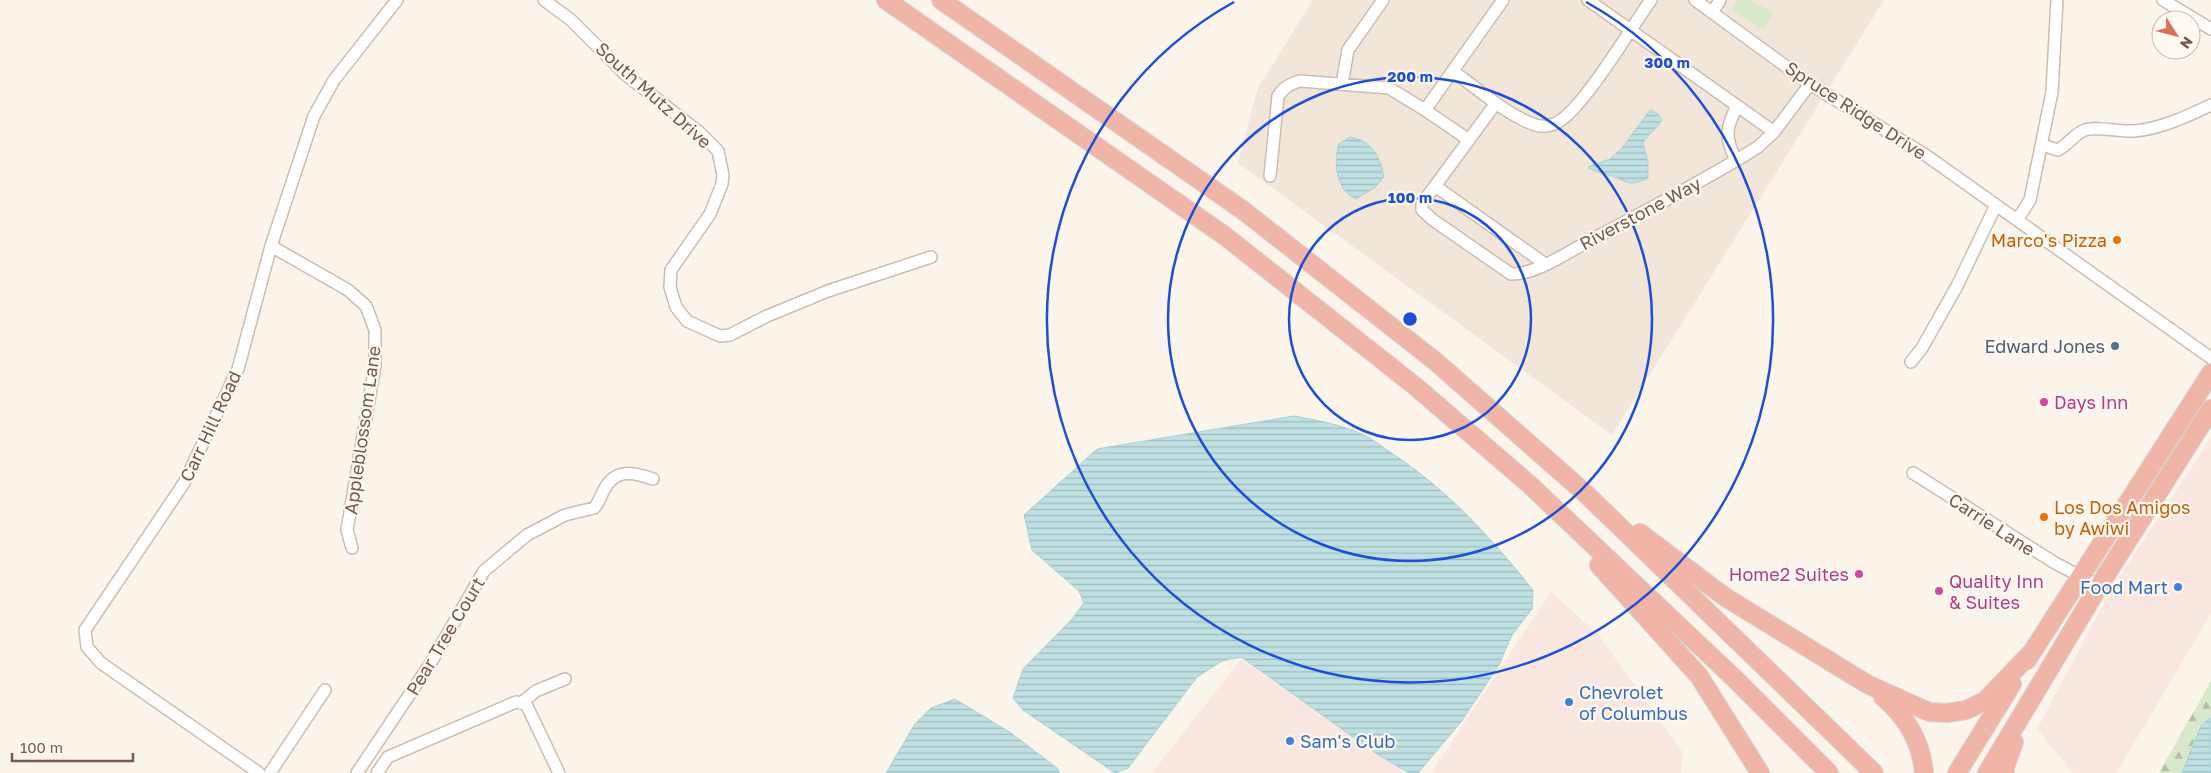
<svg xmlns="http://www.w3.org/2000/svg" width="2211" height="773" viewBox="0 0 2211 773" font-family="'Golos Text',sans-serif">
  <style>
    .residential { fill: #f2e5da }
    .commercial { fill: #fae6e0 }
    .forest { fill: url(#forest-firs) }
    .pitch { fill: #d8e8ca }
    .water { fill: url(#water-rules); stroke: #a7d1d5 }
    .lines { fill: none; stroke-linecap: round; stroke-linejoin: round }
    .minor-casing { stroke: #cdbcb1; stroke-width: 14 }
    .highway-casing { stroke: #d8d1ce; stroke-width: 20 }
    .minor { stroke: #fff; stroke-width: 11 }
    .highway { stroke: #f0b5a7; stroke-width: 18 }
    .ring { fill: none; stroke: #1d4ed8; stroke-width: 2.5 }
    .food-dot { fill: #e8710a; stroke: #fef8f1; stroke-width: 2 }
    .service-dot { fill: #5c6f8a; stroke: #fef8f1; stroke-width: 2 }
    .hotel-dot { fill: #d1479c; stroke: #fef8f1; stroke-width: 2 }
    .shop-dot { fill: #3f7fe0; stroke: #fef8f1; stroke-width: 2 }
    .labels { text-anchor: middle; dominant-baseline: central; stroke-width: 4.5; stroke-linejoin: round; paint-order: stroke }
    .street-label { font-size: 18px; fill: #755a4f; stroke: #fef8f1 }
    .food-label { font-size: 18px; fill: #c56008; stroke: #fef8f1; text-anchor: end }
    .service-label { font-size: 18px; fill: #4e5e75; stroke: #fef8f1; text-anchor: end }
    .hotel-label { font-size: 18px; fill: #b23c85; stroke: #fef8f1; text-anchor: start }
    .shop-label { font-size: 18px; fill: #366cbe; stroke: #fef8f1; text-anchor: start }
    .centre { fill: #1d4ed8; stroke: #fef8f1; stroke-width: 2.5 }
    .ring-label { font-size: 15px; text-anchor: middle; font-weight: bold; fill: #1d4ed8; stroke: #fef8f1; stroke-width: 4.5; stroke-linejoin: round; paint-order: stroke }
  </style>
  <defs>
    <pattern id="forest-firs" width="22" height="20" patternUnits="userSpaceOnUse" patternTransform="scale(1.25)"><rect width="22" height="20" fill="#d8e8ca"/><path d="M5 1l3.5 6h-7zM16 11l3.5 6h-7z" fill="#b4bfa6"/></pattern>
    <pattern id="water-rules" width="6" height="5" patternUnits="userSpaceOnUse" patternTransform="scale(1.25)"><rect width="6" height="5" fill="#c0e1e4"/><path d="M0 2.5h6" fill="none" stroke="#a1b9bb"/></pattern>
  </defs>
  <rect width="100%" height="100%" fill="#fbf4eb"/>
  <path class="residential" d="M1313 0H1884L1612 435 1238 163 1258 88Z"/>
  <path class="commercial" d="M2211 438V614L2116 773H2073L2037 729 2112 588Z
    M1551 592 1598 634 1683 753 1681 773H1431Z
    M1241 659 1406 773H1152Z"/>
  <path class="forest" d="M2211 681V718L2200 725 2182 773H2159Z"/>
  <path class="pitch" d="M1738 0H1750L1773 13 1763 29 1732 10Z"/>
  <path class="water" d="M1650 110 1657 113 1662 119C1659 128 1648 133 1643 143L1648 162V178C1629 187 1629 182 1612 176 1604 173 1596 172 1588 168L1590 166 1610 159 1622 148Z
    M1350 137C1372 141 1380 156 1384 177L1374 188 1356 199C1336 191 1333 161 1339 144Z
    M1294 416C1317 420 1343 425 1364 435 1374 440 1384 448 1393 454 1449 491 1492 539 1533 590L1532 609 1512 635 1499 665 1461 722 1418 773H1409L1377 754 1241 657 1222 661 1197 677 1128 768 1115 773 1023 710 1013 698 1023 669 1072 619 1084 603 1079 591 1032 550 1024 515 1097 449Z
    M955 699 1011 733 1057 768 1060 773H886L915 724 931 708Z
    M2211 718V773H2182L2201 725Z"/>
  <g class="lines">
    <defs>
      <path id="minor" d="M544 0 571 20 626 75 699 132 718 151 723 175 722 184 710 214 671 270 670 287 676 307 687 321 720 336 730 335 767 316 828 291 931 257
        M1588 0 1774 132
        M1695 0 1810 84 1927 156 2211 358
        M2163 0 2211 29
        M1712 13 1720 0
        M1453 71C1475 87 1514 121 1540 126 1545 127 1553 125 1558 122 1583 109 1632 26 1651 0
        M1342 84 1348 50 1383 0
        M1469 140 1425 110 1503 0
        M2042 145 2058 150C2070 143 2074 134 2085 130 2096 126 2120 132 2134 131 2160 129 2188 116 2211 105
        M1736 161C1725 137 1725 130 1737 106
        M1270 176 1278 96C1284 87 1290 84 1300 81L1389 88 1425 110
        M1435 186 1496 103
        M2017 220 2030 200 2052 92 2057 0
        M271 246 348 290 366 306 375 330V365L347 530 352 548
        M1545 264 1435 186 1422 203V210L1433 220 1511 274C1536 275 1569 251 1591 240 1647 210 1704 181 1758 147L1774 132 1810 84
        M1911 362 1922 348 1957 286 1996 205
        M1913 473 2055 563 2099 586
        M521 703 536 691 565 679
        M259 773 101 663 87 647 85 630 184 483 238 369 271 246 314 116 334 80 397 0
        M270 773 325 690
        M357 773 430 664 484 571 527 535 565 515 594 508C599 503 600 497 604 490 615 468 633 472 653 479
        M377 773 388 757 516 702 526 704 559 773"/>
      <path id="highway" d="M886 0 1225 236 1415 386 1530 485 1735 679 1829 773
        M941 0 1244 211 1435 361 1585 493 1874 773
        M1640 533 1725 597 1867 684 1929 712 1947 713 1966 710 1985 701 2033 651
        M1599 565 1699 676 1760 773
        M2027 660 2211 373
        M1883 697C1907 718 1921 741 1924 773
        M1957 773 2012 684
        M1987 773 2099 586 2211 409
        M2005 773V767L2014 742"/>
    </defs>
    <use href="#minor" class="minor-casing"/>
    <use href="#highway" class="highway-casing"/>
    <use href="#minor" class="minor"/>
    <use href="#highway" class="highway"/>
  </g>
  <g class="ring">
    <circle cx="1410" cy="319" r="121"/>
    <circle cx="1410" cy="319" r="242"/>
    <path d="M1586 2A363 363 0 1 1 1234 2"/>
  </g>
  <g class="food-dot">
    <circle cx="2117" cy="240" r="5"/>
    <circle cx="2044" cy="517" r="5"/>
  </g>
  <circle class="service-dot" cx="2115" cy="346" r="5"/>
  <g class="hotel-dot">
    <circle cx="2044" cy="402" r="5"/>
    <circle cx="1859" cy="574" r="5"/>
    <circle cx="1939" cy="591" r="5"/>
  </g>
  <g class="shop-dot">
    <circle cx="2178" cy="587" r="5"/>
    <circle cx="1569" cy="702" r="5"/>
    <circle cx="1290" cy="741" r="5"/>
  </g>
  <g class="labels">
    <g class="street-label">
      <text transform="translate(654 95) rotate(42)">South Mutz Drive</text>
      <text transform="translate(1856 110) rotate(33)">Spruce Ridge Drive</text>
      <text transform="translate(1640 213) rotate(-28)">Riverstone Way</text>
      <text transform="translate(210 426) rotate(-65)">Carr Hill Road</text>
      <text transform="translate(362 430) rotate(-82)">Appleblossom Lane</text>
      <text transform="translate(1992 524) rotate(33)">Carrie Lane</text>
      <text transform="translate(445 636) rotate(-59)">Pear Tree Court</text>
    </g>
    <g class="food-label">
      <text x="2107" y="240">Marco's Pizza</text>
      <text x="2054" y="507" text-anchor="start">Los Dos Amigos<tspan x="2054" dy="21">by Awiwi</tspan></text>
    </g>
    <g class="service-label">
      <text x="2105" y="346">Edward Jones</text>
    </g>
    <g class="hotel-label">
      <text x="2054" y="402">Days Inn</text>
      <text x="1849" y="574" text-anchor="end">Home2 Suites</text>
      <text x="1949" y="581">Quality Inn<tspan x="1949" dy="21">&amp; Suites</tspan></text>
    </g>
    <g class="shop-label">
      <text x="2168" y="587" text-anchor="end">Food Mart</text>
      <text x="1579" y="692">Chevrolet<tspan x="1579" dy="21">of Columbus</tspan></text>
      <text x="1300" y="741">Sam's Club</text>
    </g>
  </g>
  <circle cx="1410" cy="319" r="8" class="centre"/>
  <g class="ring-label">
    <text x="1667" y="68">300 m</text>
    <text x="1410" y="82">200 m</text>
    <text x="1410" y="203">100 m</text>
  </g>
  <g transform="translate(2176 35) rotate(126)"><circle r="24" fill="#fef8f1" stroke="#c7b9b0"/>
  <path d="M0-4L9 19L0 12L-9 19Z" fill="#db6e5a"/>
  <text y="-8" font-size="14" font-weight="bold" text-anchor="middle" fill="#755a4f">N</text>
  </g>
  <path d="M12 753v8h121v-8" fill="none" stroke="#755a4f" stroke-width="2.5"/>
  <text x="20" y="753" font-size="15" fill="#755a4f" stroke="#fef8f1" stroke-width="4" paint-order="stroke">100 m</text>
</svg>
